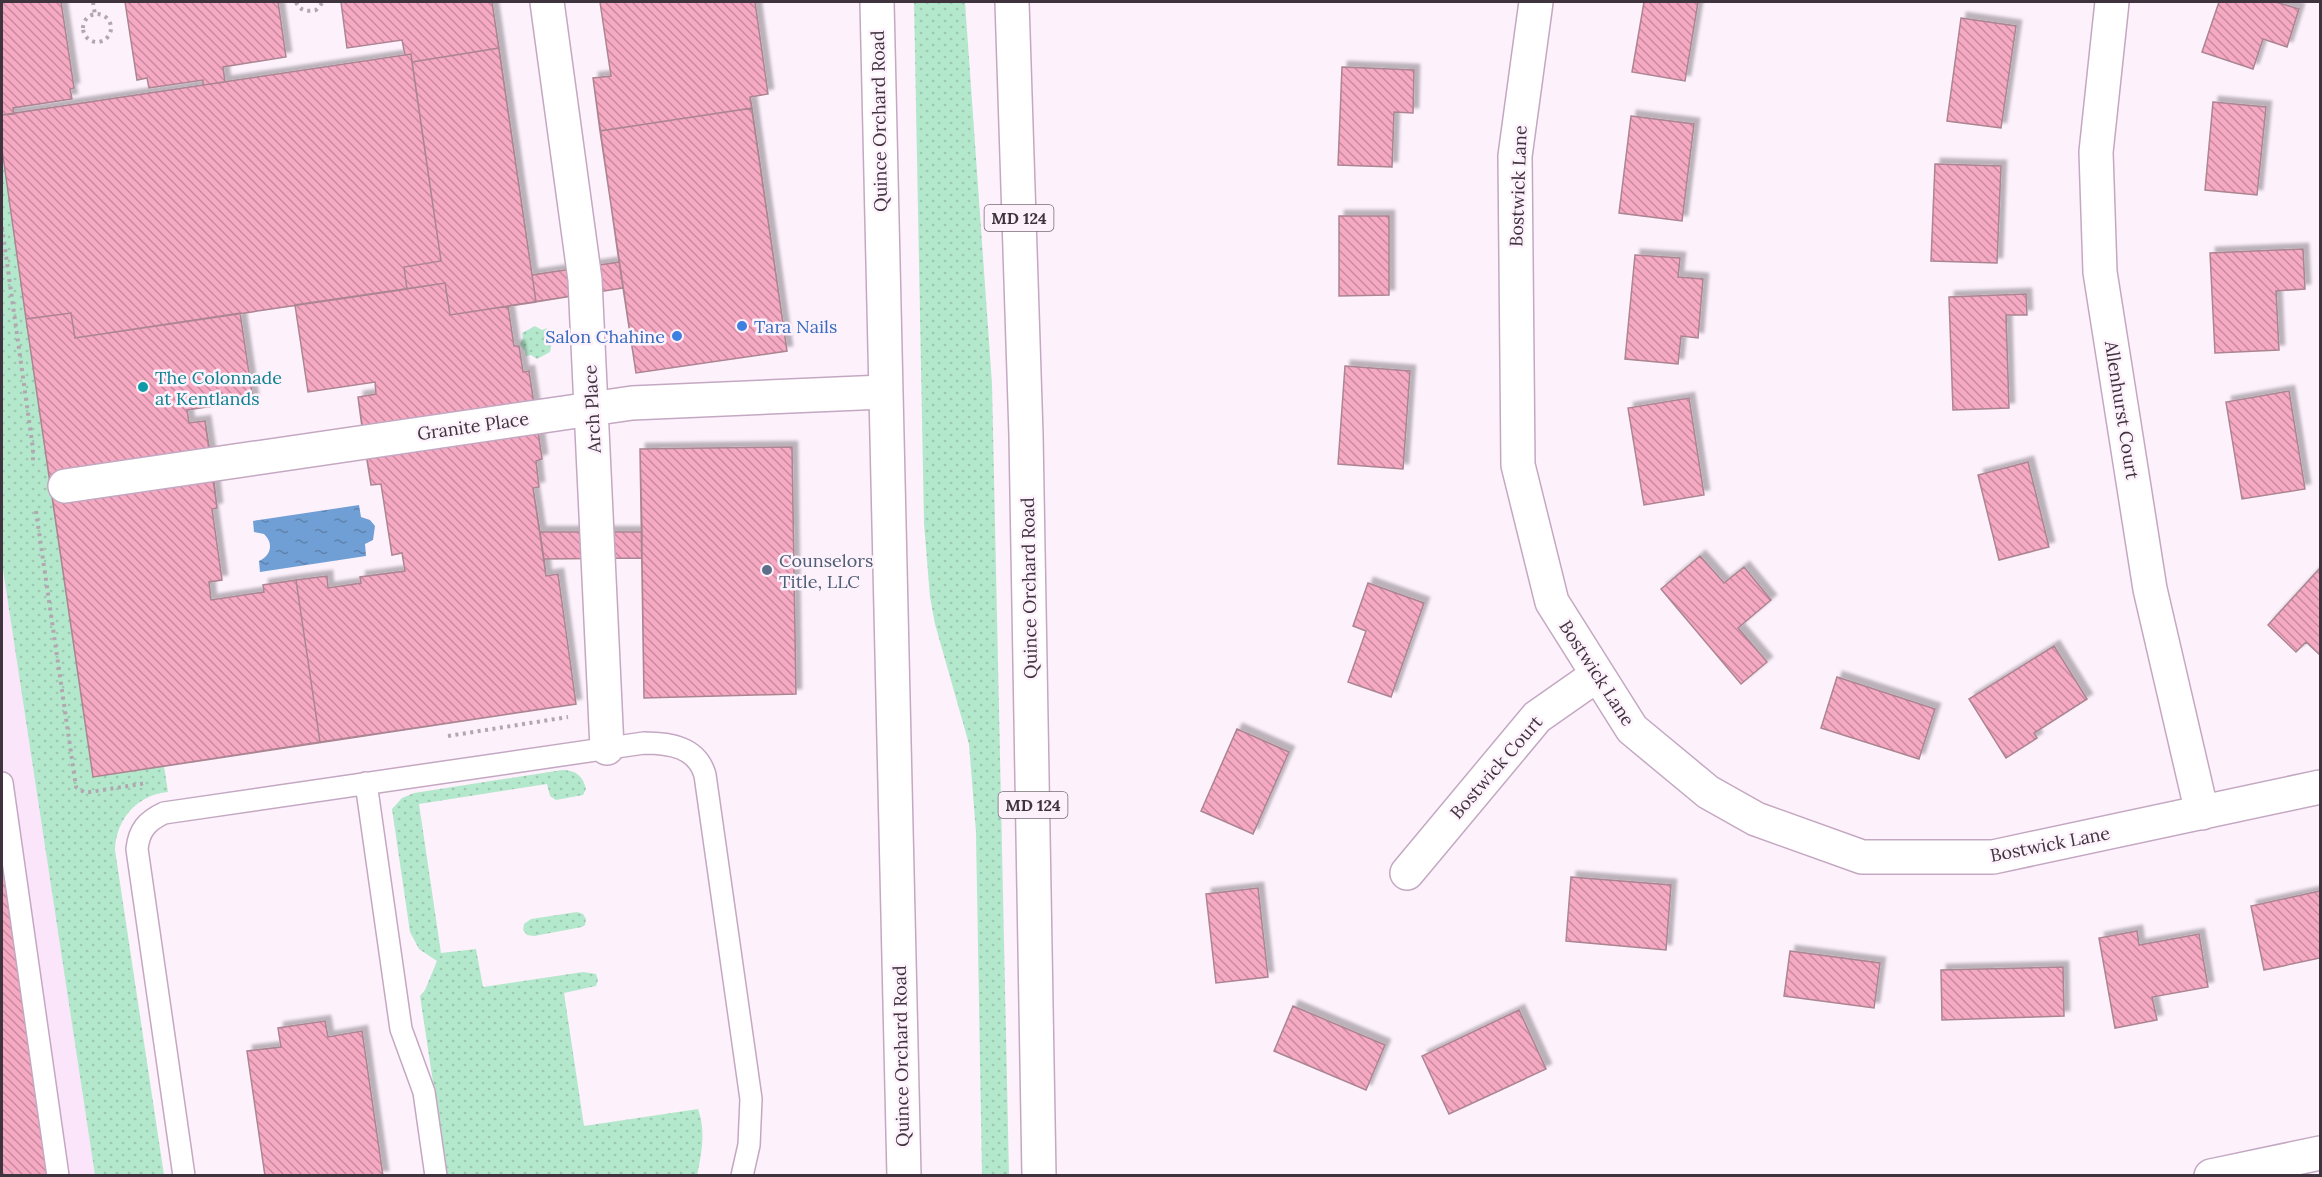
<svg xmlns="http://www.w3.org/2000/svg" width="2322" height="1177" viewBox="0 0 2322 1177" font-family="Lora,serif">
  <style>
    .built { fill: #fbe5fa }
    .grass { fill: url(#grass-dots) }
    .water { fill: url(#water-ripples) }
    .building { fill: url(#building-back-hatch); stroke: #ab8591; stroke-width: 1.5; filter: url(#shadow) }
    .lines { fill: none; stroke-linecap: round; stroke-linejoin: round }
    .lane-casing { stroke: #c4a8c2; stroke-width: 24 }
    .street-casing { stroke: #c4a8c2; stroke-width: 36 }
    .primary-casing { stroke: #c4a8c2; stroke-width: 36 }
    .path { stroke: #b2a6b1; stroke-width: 4; stroke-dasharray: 3 4.5; stroke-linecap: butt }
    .lane { stroke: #fff; stroke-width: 21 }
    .street { stroke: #fff; stroke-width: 33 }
    .primary { stroke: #fff; stroke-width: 33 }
    .shop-dot { fill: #3f7fe0; stroke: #fdf1fc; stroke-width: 2 }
    .culture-dot { fill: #0f9aa8; stroke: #fdf1fc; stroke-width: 2 }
    .service-dot { fill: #5c6f8a; stroke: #fdf1fc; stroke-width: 2 }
    .labels { text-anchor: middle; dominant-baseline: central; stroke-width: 5; stroke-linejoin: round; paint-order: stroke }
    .shield { fill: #fdf1fc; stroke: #786c77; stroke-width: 1.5 }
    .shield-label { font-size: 16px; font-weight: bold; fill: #3f333e }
    .street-label { font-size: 18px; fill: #3f333e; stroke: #fdf1fc }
    .shop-label { font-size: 18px; fill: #366cbe; stroke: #fdf1fc; text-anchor: start }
    .culture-label { font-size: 18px; fill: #0d838f; stroke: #fdf1fc; text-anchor: start }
    .service-label { font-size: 18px; fill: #4e5e75; stroke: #fdf1fc; text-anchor: start }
  </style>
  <defs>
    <pattern id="grass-dots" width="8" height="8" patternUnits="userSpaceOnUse" patternTransform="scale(1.5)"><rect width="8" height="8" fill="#b4e8cc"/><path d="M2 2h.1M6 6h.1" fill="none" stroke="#9cc7b0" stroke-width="1.8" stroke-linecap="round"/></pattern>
    <pattern id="water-ripples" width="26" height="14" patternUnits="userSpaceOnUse" patternTransform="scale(1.5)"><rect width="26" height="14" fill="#709fd5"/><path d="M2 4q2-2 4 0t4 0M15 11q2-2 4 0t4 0" fill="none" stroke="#5d82ae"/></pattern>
    <pattern id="building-back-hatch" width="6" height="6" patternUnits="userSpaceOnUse" patternTransform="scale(1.5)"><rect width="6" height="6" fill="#f6a9c2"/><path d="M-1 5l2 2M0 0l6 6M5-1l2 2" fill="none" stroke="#c98a9f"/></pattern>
    <filter id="shadow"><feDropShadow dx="5.5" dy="-5.5" stdDeviation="1.5" flood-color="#0004"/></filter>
  </defs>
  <rect width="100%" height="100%" fill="#fdf1fc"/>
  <path class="built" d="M2 481 108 1175H2Z"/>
  <path class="grass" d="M914 2H965L992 384 1009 1175H982L976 832 969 744 935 624 930 597 924 523Z
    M2 149 93 776 164 766 168 792C137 795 116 819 115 850L164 1175H95L2 563Z
    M535 326 542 330 547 328V333L552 342 550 352 537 359 531 355 526 356 525 351 520 344 523 338 522 333Z
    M562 770C576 770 583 776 586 789L583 795 556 800 550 796 547 784 419 804 441 953 476 949 483 987 583 972 596 974 598 980 596 986 564 993 584 1126 698 1109C706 1131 702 1152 697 1175H447L420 996 425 990 437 961 419 949 410 932 392 809 402 798 414 793Z
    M577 912 583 914 586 919 585 925 582 927 534 936 527 935 523 930 524 924 531 919Z"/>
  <path class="water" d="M359 505 361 517 370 520 375 526 373 540 365 544 366 556 260 572 259 561C271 556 274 543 264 534L254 532 253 521Z"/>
  <path class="building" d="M2 2H61L74 88 70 89 72 99 13 108 14 114 2 115Z
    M2 2H61L74 88 70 89 72 99 13 108 14 114 2 115Z
    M125 2H278L286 57 223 67 225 82 203 85V80L149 88 147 78 137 80Z
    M125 2H278L286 57 223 67 225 82 203 85V80L149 88 147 78 137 80Z
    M341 2H492L532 275 619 262 593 78 611 76 600 2H755L768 94 750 97 787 351 636 373 623 288 508 306 514 346H519L523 372 529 371 542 459 536 461 539 487 533 488 540 532H642L640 449 792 447 796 694 644 698 642 558 544 559 546 576 558 574 576 704 93 777 26 319 71 313 75 338 240 313 253 400 187 410 189 423 205 421 217 508 212 509 222 580 209 582 211 600 264 592 263 585 296 580 327 576 328 588 361 583 360 577 405 571 402 553 392 555 381 484 371 485 358 397 376 394 375 382 308 392 295 305 407 289 404 267 441 261 411 54 405 55 402 40 347 48Z
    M341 2H492L499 48 412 62 411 54 405 55 402 40 347 48Z
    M600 2H755L768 94 750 97 752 108 600 131 593 78 611 76Z
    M1644 2H1698L1685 81 1632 72Z
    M2219 2H2276L2299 9 2287 47 2263 39 2253 69 2202 52Z
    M1961 18 2016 26 2001 128 1947 121Z
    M499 48 536 302 450 315 445 283 407 289 404 267 441 261 412 62Z
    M411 54 441 261 404 267 407 289 75 338 71 313 26 319 2 149V115Z
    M1342 67 1414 70 1413 113 1394 112 1392 167 1338 165Z
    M2213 102 2266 107 2257 195 2205 190Z
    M752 108 787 351 636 373 600 131Z
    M1631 116 1694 124 1682 221 1619 213Z
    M1935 164 2001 166 1997 263 1931 261Z
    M1339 216H1389V295L1339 296Z
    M2303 249 2305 289 2276 291 2279 350 2215 353 2210 253Z
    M1635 255 1680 258 1678 277 1703 279 1698 338 1681 336 1678 364 1625 359Z
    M619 262 623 288 536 302 532 275Z
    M445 283 450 315 508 306 514 346H519L523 372 529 371 536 417 364 442 358 397 376 394 375 382 308 392 295 305Z
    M2026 294 2027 315H2006L2009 408 1953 410 1949 297Z
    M71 313 75 338 240 313 253 400 187 410 189 423 205 421 212 465 51 489 26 319Z
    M1345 366 1410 371 1403 469 1338 464Z
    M2289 391 2305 489 2242 499 2226 402Z
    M1689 398 1704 495 1644 505 1628 408Z
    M536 417 542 459 536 461 539 487 533 488 546 576 558 574 576 704 320 742 296 580 327 576 328 588 361 583 360 577 405 571 402 553 392 555 381 484 371 485 364 442Z
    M792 447 796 694 644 698 640 449Z
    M2028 462 2049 547 1999 560 1978 475Z
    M212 465 217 508 212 509 222 580 209 582 211 600 264 592 263 585 296 580 320 742 93 777 51 489Z
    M540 532H642V558L544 559Z
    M1700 556 1724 583 1744 567 1771 600 1738 628 1767 662 1741 684 1661 589Z
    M2320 568V655L2306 642 2296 652 2268 625Z
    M1368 583 1424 603 1391 697 1348 682 1366 631 1353 626Z
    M2054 646 2087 699 2034 733 2037 738 2006 758 1969 699Z
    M1837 677 1935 709 1919 759 1821 728Z
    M1237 729 1289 752 1253 834 1201 811Z
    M2 858 49 1176H2Z
    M1571 877 1671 885 1666 950 1566 941Z
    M1258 888 1268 977 1216 983 1206 894Z
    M2320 891V958L2264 970 2251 906Z
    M2137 931 2139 945 2199 934 2208 987 2152 997 2157 1020 2115 1028 2099 938Z
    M1790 951 1880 963 1874 1008 1784 996Z
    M2063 967 2064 1016 1942 1020 1941 970Z
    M1293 1006 1385 1045 1366 1090 1274 1051Z
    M1519 1010 1546 1069 1449 1114 1422 1056Z
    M325 1021 328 1037 362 1031 383 1176H265L247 1051 281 1047 278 1028Z"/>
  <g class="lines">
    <defs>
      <path id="lane" d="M2 783 58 1176
        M366 783 401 1029 424 1092 436 1176
        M184 1176 137 849C139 830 147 821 164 813L644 743C670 743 697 747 705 775L751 1099 749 1145 742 1176"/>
      <path id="street" d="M547 2 585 280 607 748
        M1536 2 1515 156 1518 465 1552 602 1632 729 1708 792 1756 819 1862 857H1993L2320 787
        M2112 2 2096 152 2100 272 2150 589 2202 813
        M65 486 632 403 883 392
        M1407 873 1537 717 1597 675"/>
      <path id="primary" d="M877 2C883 393 895 784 904 1176
        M1012 2 1026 435 1039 1176
        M2211 1176 2320 1153"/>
    </defs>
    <use href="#lane" class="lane-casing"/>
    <use href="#street" class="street-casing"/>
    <use href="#primary" class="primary-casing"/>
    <path class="path" d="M93 2 95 15
      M296 2C300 11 307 12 316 10L323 2
      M83 28a14 14 0 1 1 28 0a14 14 0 1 1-28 0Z
      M2 227 33 449V464
      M36 511 76 787 84 792H90L147 783
      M448 736 568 717"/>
    <use href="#lane" class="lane"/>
    <use href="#street" class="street"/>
    <use href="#primary" class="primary"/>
  </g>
  <g class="shop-dot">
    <circle cx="742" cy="326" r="6"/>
    <circle cx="677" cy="336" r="6"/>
  </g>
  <circle class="culture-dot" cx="143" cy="387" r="6"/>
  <circle class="service-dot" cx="767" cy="570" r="6"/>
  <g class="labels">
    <g class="shield">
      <rect x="984.5" y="205" width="69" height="26" rx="4.5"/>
      <rect x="998.5" y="792" width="69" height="26" rx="4.5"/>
    </g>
    <g class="shield-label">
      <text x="1019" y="218">MD 124</text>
      <text x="1033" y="805">MD 124</text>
    </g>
    <g class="street-label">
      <text transform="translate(879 121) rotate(-91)">Quince Orchard Road</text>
      <text transform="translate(1518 186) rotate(-88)">Bostwick Lane</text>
      <text transform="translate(592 409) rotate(-93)">Arch Place</text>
      <text transform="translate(2122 410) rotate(81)">Allenhurst Court</text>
      <text transform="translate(473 426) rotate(-8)">Granite Place</text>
      <text transform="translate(1029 588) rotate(-91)">Quince Orchard Road</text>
      <text transform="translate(1597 673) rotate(57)">Bostwick Lane</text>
      <text transform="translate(1496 767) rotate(-49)">Bostwick Court</text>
      <text transform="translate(2050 844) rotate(-11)">Bostwick Lane</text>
      <text transform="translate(901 1056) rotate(-91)">Quince Orchard Road</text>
    </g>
    <g class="shop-label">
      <text x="754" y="326">Tara Nails</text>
      <text x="665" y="336" text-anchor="end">Salon Chahine</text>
    </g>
    <g class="culture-label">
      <text x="155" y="377">The Colonnade<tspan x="155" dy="21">at Kentlands</tspan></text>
    </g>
    <g class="service-label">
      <text x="779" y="560">Counselors<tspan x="779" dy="21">Title, LLC</tspan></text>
    </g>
  </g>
  <rect width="2322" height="1177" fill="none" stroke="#3f333e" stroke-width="6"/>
</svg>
